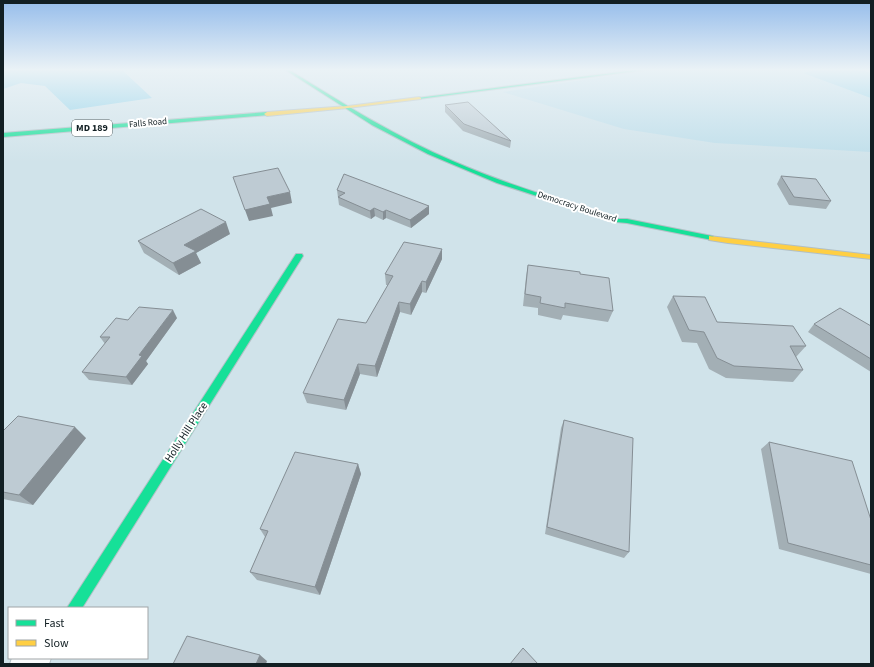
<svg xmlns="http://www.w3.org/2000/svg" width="874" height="667" viewBox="0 0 874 667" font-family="'Source Sans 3',sans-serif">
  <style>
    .built { fill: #bedeea }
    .green { fill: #8cd1e9 }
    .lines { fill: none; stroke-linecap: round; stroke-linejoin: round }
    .street-casing { stroke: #b2c0c6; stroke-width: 2 }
    .fast-casing { stroke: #b2c0c6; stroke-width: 2 }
    .slow-casing { stroke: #b2c0c6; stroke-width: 2 }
    .street { fill: #f8fbfc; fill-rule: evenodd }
    .fast { fill: #16e098; fill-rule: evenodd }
    .slow { fill: #ffcf43; fill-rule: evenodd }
    .wall { fill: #a3afb5 }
    .shaded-wall { fill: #858e94 }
    .building { fill: #becbd3; stroke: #858e94 }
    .labels { text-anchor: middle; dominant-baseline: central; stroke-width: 4; stroke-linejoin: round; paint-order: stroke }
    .far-street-label { font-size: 9px; fill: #121f23; stroke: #fff }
    .shield { fill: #fff; stroke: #596265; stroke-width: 1 }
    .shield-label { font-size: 10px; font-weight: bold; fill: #121f23 }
    .street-label { font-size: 11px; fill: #121f23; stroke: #fff }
  </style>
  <rect width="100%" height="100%" fill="#d0e3ea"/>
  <path class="built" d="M657 69H871V152L715 143 624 129 503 92Z"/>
  <path class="green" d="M3 69H121L152 98 70 110 45 86 21 83 3 89Z
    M816 69H857L871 73V98L803 73Z"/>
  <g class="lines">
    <defs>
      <path id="street" d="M12 658H51L49 664H10Z"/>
      <path id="fast" d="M284 69H288C342 103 396 137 455 162 508 185 564 201 619 219H627L712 236 716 238 712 240 627 223 616 222 497 183 428 154 372 125Z
        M643 69H653L419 99 417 98Z
        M267 112 269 113V115L3 137V133Z
        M296 254H302L303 256 82 608H67Z"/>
      <path id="slow" d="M419 97 421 98V99L348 108 267 116 264 114 267 112 348 106Z
        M709 236 871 255V259L728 243 709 240Z"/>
    </defs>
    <use href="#street" class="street-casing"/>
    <use href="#fast" class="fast-casing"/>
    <use href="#slow" class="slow-casing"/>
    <use href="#street" class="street"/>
    <use href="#fast" class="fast"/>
    <use href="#slow" class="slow"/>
  </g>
  <path class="wall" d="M445 105 511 141 510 148 463 131 445 112Z
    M781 176 831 201 826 209 789 205 777 184Z
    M337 190 429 206V214L411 228 386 218 383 220 375 216 371 219 339 205Z
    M230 234 196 253 201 263 179 275 144 253 138 241Z
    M442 249V259L426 293 422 292 411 315 400 312 377 377 360 374 346 410 307 403 303 393 366 323 388 285H386L385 274Z
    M528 265 580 274 613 311 608 322 563 315 561 320 538 315V308L523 306 526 277Z
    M673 296 717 322 806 346 796 357 803 370 793 382 726 378 709 369 697 343 682 342 667 307Z
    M177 318 146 361 148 364 132 385 89 380 82 372 105 344 100 337 128 320Z
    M814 324 871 326V372L808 332Z
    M564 420 629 552 624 558 545 534 561 428Z
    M3 431 86 438 33 505 3 499Z
    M769 442 871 520V574L779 549 761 449Z
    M358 464 361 474 320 595 257 580 250 572 265 537 260 529Z"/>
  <path class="shaded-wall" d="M290 192 292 203 271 208 273 216 249 221 245 210 267 197Z
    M429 206V214L411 228 410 220Z
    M374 208 375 216 371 219 370 211Z
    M386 210V218L383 220V212Z
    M226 222 230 234 196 253 201 263 179 275 173 263 184 245Z
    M442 249V259L426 293V282Z
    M422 281V292L411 315 410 304Z
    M399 302 400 312 377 377 375 366Z
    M173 310 177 318 146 361 148 364 132 385 126 377 139 355Z
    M358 364 360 374 346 410 344 400Z
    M75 427 86 438 33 505 19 495Z
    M358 464 361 474 320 595 315 587Z
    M260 655 267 661 266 664H256Z"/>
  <path class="building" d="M468 102 511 141 464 124 445 105Z
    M278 168 290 192 267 197 270 204 245 210 233 177Z
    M344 174 429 206 410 220 386 210 383 212 374 208 370 211 338 197 345 193 337 190Z
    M781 176 816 179 831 201 794 197Z
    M201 209 226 222 184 245 196 251 173 263 138 241Z
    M404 242 442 249 426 282 422 281 410 304 399 302 375 366 358 364 344 400 303 393 338 319 366 323 393 276 385 274Z
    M528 265 580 272V274L609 278 613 311 565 303V308L540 303 541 297 525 294Z
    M673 296 705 297 717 322 793 326 806 346H790L803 370 734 366 717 358 704 332 689 330Z
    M139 307 173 310 139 355 142 356 126 377 82 372 110 337H100L116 318 128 320Z
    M840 308 871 326V359L814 324Z
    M18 416 75 427 19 495 3 492V431Z
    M564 420 633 438 629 552 547 527Z
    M769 442 852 461 871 520V565L788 543Z
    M295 452 358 464 315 587 250 572 268 531 260 529Z
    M187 636 260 655 256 664H173Z
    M523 648 538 664H510Z"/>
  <linearGradient id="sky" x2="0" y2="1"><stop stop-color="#96bdeb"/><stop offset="0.43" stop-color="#eaf2f6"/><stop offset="1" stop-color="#eaf2f6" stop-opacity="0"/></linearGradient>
  <rect width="874" height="162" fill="url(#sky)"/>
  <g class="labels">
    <g class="far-street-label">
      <text transform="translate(148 123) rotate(-5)">Falls Road</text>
      <text transform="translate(577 207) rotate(18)">Democracy Boulevard</text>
    </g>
    <rect class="shield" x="72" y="120" width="40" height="16" rx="3"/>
    <g class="shield-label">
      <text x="92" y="128">MD 189</text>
    </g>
    <g class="street-label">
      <text transform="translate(186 432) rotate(-57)">Holly Hill Place</text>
    </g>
  </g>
  <rect width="874" height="667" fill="none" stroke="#121f23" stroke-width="8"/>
  <rect x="8" y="607" width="140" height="52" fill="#ffffff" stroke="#a0a5a7"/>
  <rect x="16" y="620" width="20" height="6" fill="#16e098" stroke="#a0a5a7"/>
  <text x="44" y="627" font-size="12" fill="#121f23">Fast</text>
  <rect x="16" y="640" width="20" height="6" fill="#ffcf43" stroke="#a0a5a7"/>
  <text x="44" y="647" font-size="12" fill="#121f23">Slow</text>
</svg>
